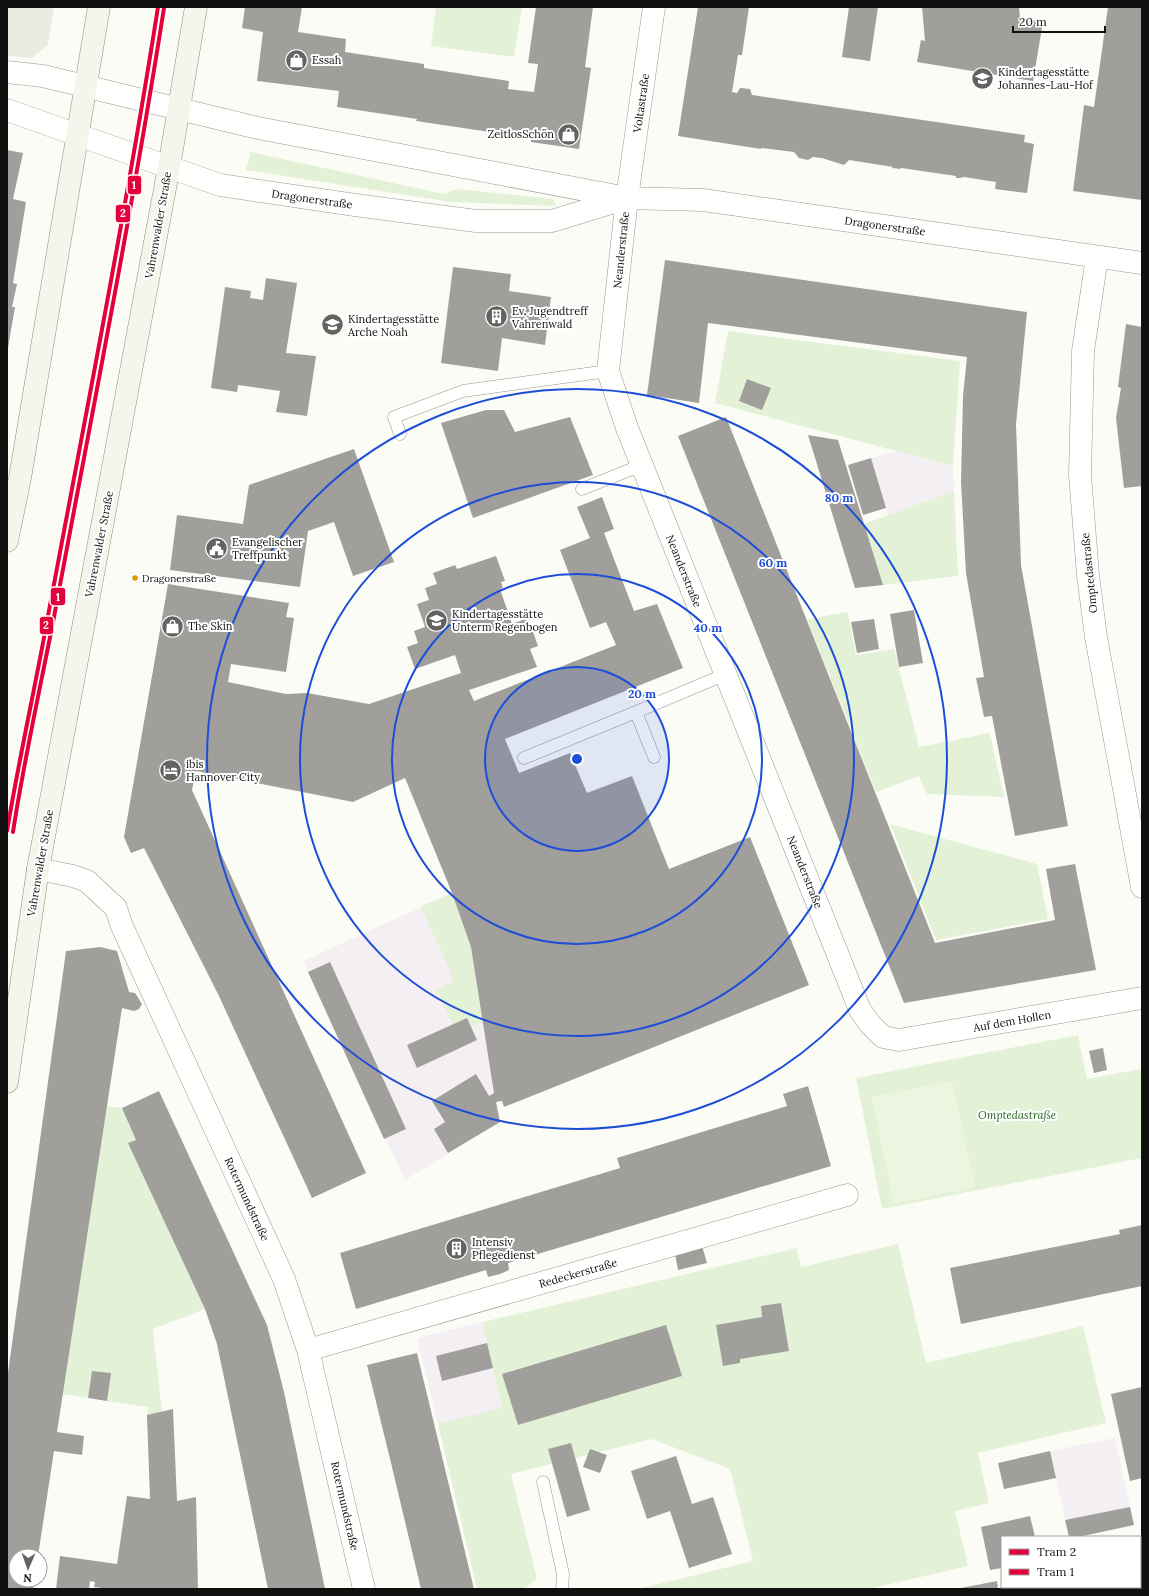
<svg xmlns="http://www.w3.org/2000/svg" width="1149" height="1596" viewBox="0 0 1149 1596" font-family="Lora,serif">
  <style>
    .industrial { fill: #f4eff2 }
    .green { fill: #e3f2d7 }
    .pitch { fill: #edf5e1 }
    .plaza { fill: #ecebe2 }
    .building { fill: #a09f9c }
    .lines { fill: none; stroke-linecap: round; stroke-linejoin: round }
    .service-casing { stroke: #969694; stroke-width: 13 }
    .minor-casing { stroke: #969694; stroke-width: 23 }
    .tertiary-casing { stroke: #969694; stroke-width: 23 }
    .secondary-casing { stroke: #8d8d8b; stroke-width: 23 }
    .service { stroke: #fffffe; stroke-width: 12 }
    .minor { stroke: #fffffe; stroke-width: 22 }
    .tertiary { stroke: #fffffe; stroke-width: 22 }
    .secondary { stroke: #f5f5ec; stroke-width: 22 }
    .tram-1-casing { stroke: #fff; stroke-width: 7 }
    .tram-2-casing { stroke: #fff; stroke-width: 7 }
    .tram-1 { stroke: #e4003a; stroke-width: 4 }
    .tram-2 { stroke: #e4003a; stroke-width: 4 }
    .ring { fill: none; stroke: #1d4ed8; stroke-width: 2 }
    .bus-dot { fill: #e09702; stroke: #fff; stroke-width: 1.5 }
    .labels { text-anchor: middle; dominant-baseline: central; stroke-width: 4; stroke-linejoin: round; paint-order: stroke }
    .bus-label { font-size: 10px; fill: #101010; stroke: #fff; text-anchor: start }
    .poi-label { font-size: 11px; fill: #101010; stroke: #fff; text-anchor: start }
    .street-label { font-size: 11px; fill: #101010; stroke: #fff }
    .park-label { font-size: 11px; font-style: italic; fill: #266622; stroke: #fff }
    .centre { fill: #1d4ed8; stroke: #fff; stroke-width: 2 }
    .ring-label { font-size: 12px; text-anchor: middle; font-weight: bold; fill: #1d4ed8; stroke: #fff; stroke-width: 4; stroke-linejoin: round; paint-order: stroke }
    .line-badge { stroke: #fff; stroke-width: 1.5 }
    .badge-label { font-size: 11px; text-anchor: middle; font-weight: bold; fill: #fff }
  </style>
  <rect width="100%" height="100%" fill="#fcfcf7"/>
  <path class="industrial" d="M896 451 953 466 954 491 888 516 871 458Z
    M452 893 471 947 500 1122 405 1180 303 961Z
    M482 1322 502 1409 438 1424 417 1338Z
    M1115 1438 1134 1525 1078 1537H1069L1050 1451Z"/>
  <path class="green" d="M436 7H522L514 57 431 46Z
    M251 152 444 194 457 189 554 199 555 206 451 202 246 170Z
    M728 331 960 361 953 466 715 403Z
    M954 491 958 576 883 585 864 524Z
    M848 612 856 655 894 649 919 747 990 733 1004 797 927 794 919 776 876 792 807 619Z
    M890 824 1037 864 1048 919 936 940Z
    M452 893 471 947 483 1021 471 1027 467 1018 453 1024 436 990 454 981 421 906Z
    M1078 1035 1087 1079 1140 1069 1142 1078V1158L882 1209 856 1078Z
    M106 1106 122 1108 136 1140 129 1143 205 1309 153 1329 162 1412 147 1415 148 1407 107 1401 110 1373 92 1371 88 1398 62 1394Z
    M898 1244 926 1363 1083 1326 1106 1423 978 1453 989 1503 955 1511 968 1566 869 1589H638L753 1561 730 1469 652 1439 511 1474 537 1579 524 1589H477L438 1424 502 1408 482 1322 797 1248 801 1267Z"/>
  <path class="pitch" d="M952 1081 975 1187 894 1204 872 1097Z"/>
  <path class="plaza" d="M7 7H54L48 45 32 58 7 56Z"/>
  <path class="building" d="M245 7H302L298 32 346 39 345 52 424 64V68L509 81 508 89 534 92 538 64 528 63 536 7H593L585 67 591 68 579 149 531 142V138L416 121 417 119 337 107 339 91 257 81 263 32 242 28Z
    M698 7H749L742 55H738L732 92 737 93 740 88 750 89 752 95 1025 135 1024 142 1034 144 1027 193 995 189 996 182 964 177 960 178H956V176L901 168 900 169 892 168 893 167 849 160 844 165 822 158 813 157 808 160 799 158 794 152 761 148V149L678 136Z
    M849 7H878L870 61 842 57Z
    M922 7H1019L1020 18 1043 22 1033 81 917 62 921 40 925 41Z
    M1108 7H1142V200L1073 191 1084 105 1094 107Z
    M7 150 23 153 13 199 26 202 13 283 17 284 12 307H15L8 348Z
    M665 260 1027 312 1016 424 1021 565 1068 826 1015 836 992 716 984 717 976 678 984 677 966 573 961 482 963 396 967 357 708 323 699 403 647 395Z
    M453 267 511 274 509 291 551 297 545 345 502 338 498 371 441 363Z
    M266 278 297 283 286 353 316 356 307 416 276 412 280 391 238 385 237 392 211 388 225 287 251 291 250 298 263 300Z
    M1126 324 1142 327V486L1124 488 1116 418 1121 388 1118 387Z
    M747 379 771 388 762 410 739 401Z
    M486 410H504L515 432 570 417 593 475 473 518 441 423Z
    M726 417 935 943 1055 920 1046 869 1075 864 1096 970 904 1003 678 436Z
    M808 435 838 440 883 585 855 588Z
    M354 449 394 562 353 576 334 522 308 531 300 587 170 570 177 515 243 524 249 485Z
    M871 458 886 508 863 515 848 465Z
    M602 497 614 529 604 533 634 611 657 604 683 668 505 739 519 773 570 753 587 793 632 776 669 869 750 837 809 985 504 1107 502 1101 496 1102 500 1122 448 1153 434 1129 445 1122 432 1101 476 1074 489 1096 494 1093 471 947 452 893 405 778 353 802 196 771 192 790 366 1173 312 1198 218 994 144 848 131 853 124 837 168 584 289 603 286 617 294 618 286 672 231 664 228 682 286 694 307 693 369 704 379 726 369 704 461 673 455 655 415 669 407 647 418 643 414 631 425 627 417 604 429 600 425 588 437 584 433 573 455 565 457 569 496 556 505 581 501 582 503 588 500 589 512 624 528 618 538 646 530 649 537 667 469 690 474 701 616 645 606 622 590 628 560 550 590 538 577 507Z
    M914 610 923 663 899 667 890 614Z
    M874 619 879 649 857 653 851 622Z
    M100 947 117 951 129 992 135 993 142 1004 139 1009 134 1011 122 1008 57 1432 84 1436 82 1455 54 1451 38 1556H16V1580H34L33 1589H7V1380L66 951Z
    M330 962 406 1129 384 1139 308 972Z
    M467 1018 477 1040 417 1068 407 1045Z
    M1103 1048 1107 1070 1094 1073 1089 1051Z
    M808 1086 831 1166 508 1263 509 1270 500 1274 488 1277 486 1270 356 1309 340 1253 620 1168 617 1158 787 1106 783 1094Z
    M159 1091 267 1325 284 1392 325 1589H268L217 1344 205 1309 128 1143 136 1140 122 1108Z
    M1142 1225V1286L961 1324 950 1268 1120 1234 1119 1230Z
    M702 1246 707 1263 678 1270 675 1254Z
    M781 1303 789 1351 740 1359V1363L723 1366 716 1325 762 1317 761 1306Z
    M666 1325 682 1376 518 1425 502 1374Z
    M487 1343 493 1368 442 1381 436 1356Z
    M417 1353 474 1589H421L392 1467 367 1365Z
    M92 1371 111 1373 107 1401 88 1398Z
    M1142 1387V1478L1130 1481 1111 1394Z
    M173 1409 177 1501 196 1497 198 1589H110L94 1587 95 1582 90 1581 89 1589H56L60 1556 117 1564 127 1496 150 1499 147 1415Z
    M571 1443 590 1510 567 1517 548 1449Z
    M590 1449 607 1455 600 1473 583 1467Z
    M1050 1451 1056 1478 1004 1489 998 1463Z
    M676 1456 692 1504 713 1497 732 1554 689 1568 670 1511 647 1519 631 1471Z
    M1130 1507 1134 1525 1078 1537H1069L1065 1520Z
    M1030 1516 1035 1537H1002V1568L990 1570 981 1527Z
    M1142 1567V1589H1088V1587H1140V1568Z
    M997 1581 998 1589H961V1588Z"/>
  <g class="lines">
    <defs>
      <path id="service" d="M400 434 394 417 463 391 608 371
        M582 489 642 465
        M654 757 636 712 726 674
        M524 758 636 712
        M543 1482 563 1574 562 1589"/>
      <path id="minor" d="M654 7 627 198 608 371 627 428 860 1010 870 1024 883 1037 899 1040 1142 998
        M1097 257 1083 351 1080 475 1088 575 1096 637 1142 887
        M38 869 73 876 87 881 116 908 121 924 284 1279 308 1350 364 1589
        M308 1350 847 1195"/>
      <path id="tertiary" d="M7 72 43 76 258 128 627 198 703 200 1142 263
        M7 110 220 185 355 205 476 221H552L624 199"/>
      <path id="secondary" d="M7 541 20 478 99 7
        M7 1082 38 869 169 167 196 7"/>
    </defs>
    <use href="#service" class="service-casing"/>
    <use href="#minor" class="minor-casing"/>
    <use href="#tertiary" class="tertiary-casing"/>
    <use href="#secondary" class="secondary-casing"/>
    <use href="#service" class="service"/>
    <use href="#minor" class="minor"/>
    <use href="#tertiary" class="tertiary"/>
    <use href="#secondary" class="secondary"/>
    <defs>
      <path id="tram-1" d="M7 831C19 759 35 688 48 616 86 413 126 211 158 7"/>
      <path id="tram-2" d="M13 832C24 760 40 689 54 617 92 414 132 212 164 8"/>
    </defs>
    <use href="#tram-1" class="tram-1-casing"/>
    <use href="#tram-2" class="tram-2-casing"/>
    <use href="#tram-1" class="tram-1"/>
    <use href="#tram-2" class="tram-2"/>
  </g>
  <circle cx="577" cy="759" r="92" fill="#1d4ed8" fill-opacity=".12"/>
  <g class="ring">
    <circle cx="577" cy="759" r="92"/>
    <circle cx="577" cy="759" r="185"/>
    <circle cx="577" cy="759" r="277"/>
    <circle cx="577" cy="759" r="370"/>
  </g>
  <defs>
    <symbol id="shop-disc" viewBox="-11 -11 22 22"><circle r="9.5" fill="#636361" stroke="#fff"/><path d="M-5-2.5h2.3a2.7 3.5 0 0 1 5.4 0H5L5.5 6h-11ZM-1.5-2.5h3a1.5 2.3 0 0 0-3 0Z" fill="#fff"/></symbol>
    <symbol id="school-disc" viewBox="-11 -11 22 22"><circle r="9.5" fill="#636361" stroke="#fff"/><path d="M0-5L7-2L0 1L-7-2ZM-4 1L0 2.5L4 1V4Q0 6-4 4Z" fill="#fff"/></symbol>
    <symbol id="building-disc" viewBox="-11 -11 22 22"><circle r="9.5" fill="#636361" stroke="#fff"/><path d="M-4-6H4V6H1V3H-1V6H-4ZM-2.5-4.3h1.7v1.8h-1.7ZM.8-4.3h1.7v1.8H.8ZM-2.5-1h1.7V.8h-1.7ZM.8-1h1.7V.8H.8Z" fill="#fff"/></symbol>
    <symbol id="civic-disc" viewBox="-11 -11 22 22"><circle r="9.5" fill="#636361" stroke="#fff"/><path d="M-.6-6.5H3V-4.5H.6V-3L4-1V1h2V6H-6V1h2V-1L-.6-3ZM-1.2 2.5V6h2.4V2.5Z" fill="#fff"/></symbol>
    <symbol id="hotel-disc" viewBox="-11 -11 22 22"><circle r="9.5" fill="#636361" stroke="#fff"/><path d="M-6-4.5h1.5V1H6V5H4.5V3h-9V5H-6ZM-4 0a1.8 1.8 0 1 1 3.6 0ZM.5 0V-2.5h3Q6-2.5 6 0Z" fill="#fff"/></symbol>
  </defs>
  <g fill-rule="evenodd">
    <use href="#shop-disc" x="284" y="48" width="25" height="25"/>
    <use href="#school-disc" x="970" y="66" width="25" height="25"/>
    <use href="#shop-disc" x="556" y="122" width="25" height="25"/>
    <use href="#building-disc" x="484" y="304" width="25" height="25"/>
    <use href="#school-disc" x="320" y="312" width="25" height="25"/>
    <use href="#civic-disc" x="204" y="536" width="25" height="25"/>
    <use href="#school-disc" x="424" y="608" width="25" height="25"/>
    <use href="#shop-disc" x="160" y="614" width="25" height="25"/>
    <use href="#hotel-disc" x="158" y="758" width="25" height="25"/>
    <use href="#building-disc" x="444" y="1236" width="25" height="25"/>
  </g>
  <circle class="bus-dot" cx="135" cy="578" r="3.5"/>
  <g class="labels">
    <g class="bus-label">
      <text x="142" y="578">Dragonerstraße</text>
    </g>
    <g class="poi-label">
      <text x="312" y="60">Essah</text>
      <text x="998" y="72">Kindertagesstätte<tspan x="998" dy="13">Johannes-Lau-Hof</tspan></text>
      <text x="554" y="134" text-anchor="end">ZeitlosSchön</text>
      <text x="512" y="311">Ev. Jugendtreff<tspan x="512" dy="13">Vahrenwald</tspan></text>
      <text x="348" y="319">Kindertagesstätte<tspan x="348" dy="13">Arche Noah</tspan></text>
      <text x="232" y="542">Evangelischer<tspan x="232" dy="13">Treffpunkt</tspan></text>
      <text x="452" y="614">Kindertagesstätte<tspan x="452" dy="13">Unterm Regenbogen</tspan></text>
      <text x="188" y="626">The Skin</text>
      <text x="186" y="764">ibis<tspan x="186" dy="13">Hannover City</tspan></text>
      <text x="472" y="1242">Intensiv<tspan x="472" dy="13">Pflegedienst</tspan></text>
    </g>
    <g class="street-label">
      <text transform="translate(641 103) rotate(-82)">Voltastraße</text>
      <text transform="translate(312 199) rotate(8)">Dragonerstraße</text>
      <text transform="translate(158 225) rotate(-80)">Vahrenwalder Straße</text>
      <text transform="translate(885 226) rotate(8)">Dragonerstraße</text>
      <text transform="translate(621 250) rotate(-84)">Neanderstraße</text>
      <text transform="translate(99 544) rotate(-79)">Vahrenwalder Straße</text>
      <text transform="translate(684 571) rotate(68)">Neanderstraße</text>
      <text transform="translate(1089 573) rotate(-96)">Omptedastraße</text>
      <text transform="translate(40 863) rotate(-80)">Vahrenwalder Straße</text>
      <text transform="translate(805 872) rotate(68)">Neanderstraße</text>
      <text transform="translate(1012 1021) rotate(-10)">Auf dem Hollen</text>
      <text transform="translate(247 1199) rotate(65)">Rotermundstraße</text>
      <text transform="translate(578 1273) rotate(-16)">Redeckerstraße</text>
      <text transform="translate(345 1506) rotate(77)">Rotermundstraße</text>
    </g>
    <g class="park-label">
      <text x="1017" y="1115">Omptedastraße</text>
    </g>
  </g>
  <circle cx="577" cy="759" r="6" class="centre"/>
  <g class="ring-label">
    <text x="839" y="502">80 m</text>
    <text x="773" y="567">60 m</text>
    <text x="708" y="632">40 m</text>
    <text x="642" y="698">20 m</text>
  </g>
  <g class="line-badge">
    <rect x="127" y="175" width="15" height="20" rx="4" fill="#e4003a"/>
    <rect x="115" y="204" width="16" height="19" rx="4" fill="#e4003a"/>
    <rect x="50" y="587" width="16" height="19" rx="4" fill="#e4003a"/>
    <rect x="39" y="616" width="15" height="19" rx="4" fill="#e4003a"/>
  </g>
  <g class="badge-label">
    <text x="134" y="189">1</text>
    <text x="123" y="217">2</text>
    <text x="58" y="601">1</text>
    <text x="46" y="629">2</text>
  </g>
  <rect width="1149" height="1596" fill="none" stroke="#101010" stroke-width="16"/>
  <rect x="1001" y="1536" width="140" height="52" fill="#ffffff" stroke="#9f9f9f"/>
  <rect x="1009" y="1549" width="20" height="6" fill="#e4003a" stroke="#9f9f9f"/>
  <text x="1037" y="1556" font-size="12" fill="#101010">Tram 2</text>
  <rect x="1009" y="1569" width="20" height="6" fill="#e4003a" stroke="#9f9f9f"/>
  <text x="1037" y="1576" font-size="12" fill="#101010">Tram 1</text>
  <g transform="translate(28 1568) rotate(182)"><circle r="19" fill="#ffffff" stroke="#9f9f9f"/>
  <path d="M0-3L7 15L0 10L-7 15Z" fill="#636361"/>
  <text y="-6" font-size="11" font-weight="bold" text-anchor="middle" fill="#101010">N</text>
  </g>
  <path d="M1013 26v6h92v-6" fill="none" stroke="#101010" stroke-width="2"/>
  <text x="1019" y="26" font-size="12" fill="#101010" stroke="#ffffff" stroke-width="3" paint-order="stroke">20 m</text>
</svg>
